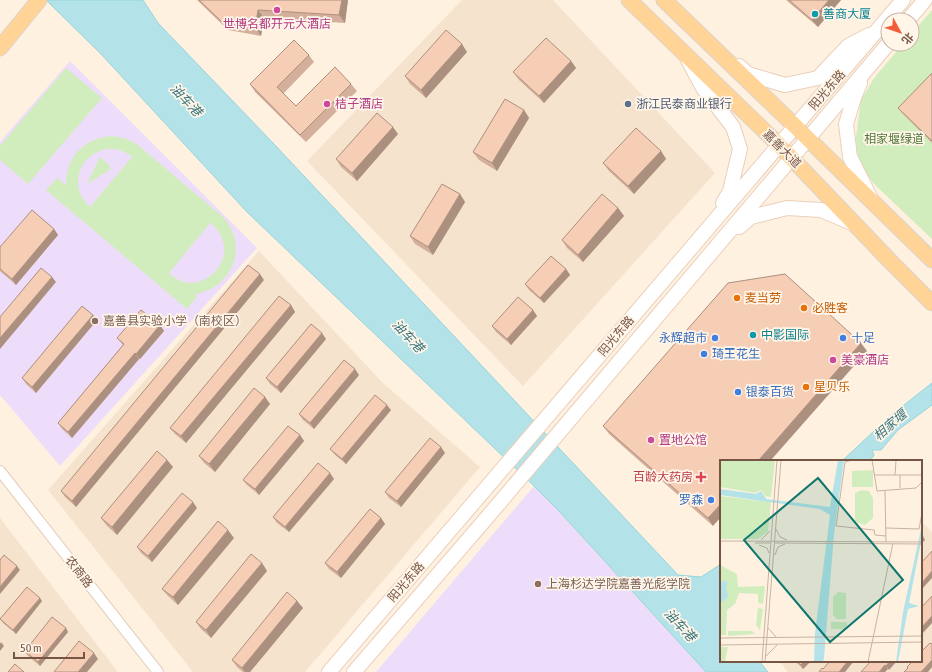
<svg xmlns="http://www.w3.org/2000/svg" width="932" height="672" viewBox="0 0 932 672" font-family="'Asap Condensed','Noto Sans SC',sans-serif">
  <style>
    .residential { fill: #f6e3cd }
    .education { fill: #eeddfa }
    .green { fill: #d2edbd; fill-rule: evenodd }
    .water { fill: #b3e3e9; stroke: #98d4dc }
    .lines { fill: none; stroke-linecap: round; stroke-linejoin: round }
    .street-casing { stroke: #e3cdbb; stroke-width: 12 }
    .secondary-casing { stroke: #ebcfba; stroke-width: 16 }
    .primary-casing { stroke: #dcd3cf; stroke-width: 17 }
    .street { stroke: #fff; stroke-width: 10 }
    .secondary { stroke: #fff; stroke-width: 14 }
    .primary { stroke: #ffd496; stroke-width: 15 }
    .wall { fill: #d4b09c }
    .shaded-wall { fill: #ac907f }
    .building { fill: #f6cdb5; stroke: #ac907f }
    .hotel-dot { fill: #d1479c; stroke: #fff5e8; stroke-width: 1.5 }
    .culture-dot { fill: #0f9aa8; stroke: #fff5e8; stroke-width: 1.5 }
    .service-dot { fill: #5c6f8a; stroke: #fff5e8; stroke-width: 1.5 }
    .food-dot { fill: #e8710a; stroke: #fff5e8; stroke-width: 1.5 }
    .education-dot { fill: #8d6e63; stroke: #fff5e8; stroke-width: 1.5 }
    .shop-dot { fill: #3f7fe0; stroke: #fff5e8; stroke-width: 1.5 }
    .health-dot { fill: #e0444e; stroke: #fff5e8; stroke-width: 1.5 }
    .labels { text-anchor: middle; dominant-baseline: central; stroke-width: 3.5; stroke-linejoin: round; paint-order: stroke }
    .culture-label { font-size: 12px; fill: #0d838f; stroke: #fff5e8; text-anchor: start }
    .hotel-label { font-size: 12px; fill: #b23c85; stroke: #fff5e8; text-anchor: start }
    .street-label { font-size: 12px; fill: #775545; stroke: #fff5e8 }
    .service-label { font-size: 12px; fill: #4e5e75; stroke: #fff5e8; text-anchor: start }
    .park-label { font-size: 12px; fill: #4e783a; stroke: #fff5e8 }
    .food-label { font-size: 12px; fill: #c56008; stroke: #fff5e8; text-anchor: start }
    .education-label { font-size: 12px; fill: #785e54; stroke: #fff5e8; text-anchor: start }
    .shop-label { font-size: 12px; fill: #366cbe; stroke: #fff5e8; text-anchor: start }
    .health-label { font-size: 12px; fill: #be3a42; stroke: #fff5e8; text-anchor: end }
    .water-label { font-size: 13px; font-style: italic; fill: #37757e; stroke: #fff5e8 }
    .inset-road { fill: none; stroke: #c8b3a2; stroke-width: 1 }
    .view { fill: #0f766e; fill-opacity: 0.15; stroke: #0f766e; stroke-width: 2 }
    .inset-edge { fill: none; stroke: #775545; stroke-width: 2 }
  </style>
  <rect width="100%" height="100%" fill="#fef1e0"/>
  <path class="residential" d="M462 0H553L715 173 523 386 307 161Z
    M259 251 383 383 480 467 305 672H193L48 490Z
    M0 518 118 672H0Z
    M921 521 932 532V672H788L779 661H921Z"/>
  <path class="education" d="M70 61 257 248 60 466 0 395V142Z
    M534 486 559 511 706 672H376Z"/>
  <path class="green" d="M932 10V239L873 183 861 165 855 144 861 100 874 78 903 44H912V33Z
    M66 68 102 98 28 184 0 160V146Z
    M111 136C121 137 130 139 139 146L222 216C250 244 233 288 195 294L197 297 187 309 46 190 57 178 66 185C66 157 83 139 111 136ZM106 149C116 148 125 151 132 157L90 207C68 188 78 155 106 149ZM210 223C248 252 201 305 169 273Z
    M100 157 108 164 111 169 87 184Z"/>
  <path class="water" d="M46 0H143L158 23 274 144 678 575 701 577 721 564V661H759L768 672H706L559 511 534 486 247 212 101 54Z
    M932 383V405L898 430 881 450H872L874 456 868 461H842L890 416Z"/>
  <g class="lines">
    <defs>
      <path id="street" d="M0 471 158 672"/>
      <path id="secondary" d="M908 20 925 0
        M688 60 703 88 733 127 740 149 730 191 723 203
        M739 66 748 74 785 85 818 78 848 46 869 35
        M860 83 855 95 846 124 850 157 870 197
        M739 227 751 217 787 208 821 210 854 224
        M329 672 903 0
        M354 672 490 514 888 44"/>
      <path id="primary" d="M629 0 779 145 889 260 932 303
        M664 0 795 126 932 260
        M0 48 39 0"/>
    </defs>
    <use href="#street" class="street-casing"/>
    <use href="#secondary" class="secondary-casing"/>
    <use href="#primary" class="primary-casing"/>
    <use href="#street" class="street"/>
    <use href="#secondary" class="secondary"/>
    <use href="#primary" class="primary"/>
  </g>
  <path class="wall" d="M197 0H348L345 23 264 18 261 36 228 30Z
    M786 0H841L818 27Z
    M467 52 426 98 410 84 405 76Z
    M309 55 314 62 283 94 296 106 351 84 357 91 306 142 255 92 250 84Z
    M571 61 576 68 544 103 519 80 513 72Z
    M932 73V143L902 113 898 108Z
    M524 110 529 118 497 171 479 160 473 152Z
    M398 134 357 181 341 167 336 159Z
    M661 151 666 159 634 194 609 171 603 163Z
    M460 194 465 202 433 255 415 244 410 236Z
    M618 208 624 216 583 262 567 248 562 240Z
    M54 229 58 235 16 285 0 271V247Z
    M566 269 570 275 544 303 529 290 525 284Z
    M264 280 76 507 65 497 61 491Z
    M291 305 295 312 186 443 175 434 170 428Z
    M533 310 537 316 511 345 496 332 492 326Z
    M93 315 97 320 36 393 26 384 22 378Z
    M160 325 164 331 140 359H139L72 438 62 429 58 423 123 345 117 338Z
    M326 339 281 393 270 384 266 378Z
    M867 351 770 461H721L713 526 609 434 603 426Z
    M359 375 314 429 303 420 299 414Z
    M265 397 270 404 215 472 204 463 199 456Z
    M391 410 346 464 335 455 330 449Z
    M300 435 304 441 259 495 247 485 243 480Z
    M445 453 401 507 389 498 385 492Z
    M167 460 173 467 117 535 107 526 101 518Z
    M334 479 289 532 277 523 273 517Z
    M197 508 152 562 141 553 137 547Z
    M381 518 385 524 341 578 329 569 325 563Z
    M234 538 178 605 168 596 162 589Z
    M262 563 267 571 211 638 201 629 196 622Z
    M42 601 16 634 3 623 0 619Z
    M297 601 303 608 250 672H243L237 667 232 660Z
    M66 628 68 632 40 666 27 655 25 651Z
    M795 661H811L803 669Z"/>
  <path class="shaded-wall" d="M342 0H348L345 23 339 15Z
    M829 0H841L818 27 812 20Z
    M258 10 264 18 261 36 255 28Z
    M462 44 467 52 426 98 421 90Z
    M571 61 576 68 544 103 539 96Z
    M524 110 529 118 497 171 492 163Z
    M393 127 398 134 357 181 352 173Z
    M661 151 666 159 634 194 628 186Z
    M460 194 465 202 433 255 428 247Z
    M618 208 624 216 583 262 578 255Z
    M54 229 58 235 16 285 12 279Z
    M566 269 570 275 544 303 540 298Z
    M260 274 264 280 76 507 72 501Z
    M52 277 56 282 0 349V338Z
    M291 305 295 312 186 443 181 436Z
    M533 310 537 316 511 345 507 339Z
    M93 315 97 320 36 393 32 387Z
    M160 325 164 331 140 359 136 354Z
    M322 333 326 339 281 393 277 387Z
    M861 343 867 351 770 461H758Z
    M135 353 139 359 72 438 68 432Z
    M355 369 359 375 314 429 310 423Z
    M265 397 270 404 215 472 209 464Z
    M387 405 391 410 346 464 342 459Z
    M300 435 304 441 259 495 255 489Z
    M441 447 445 453 401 507 397 501Z
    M167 460 173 467 117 535 112 527Z
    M330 473 334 479 289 532 285 527Z
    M193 502 197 508 152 562 148 556Z
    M721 504V517L713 526 708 518Z
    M381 518 385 524 341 578 337 572Z
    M228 530 234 538 178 605 173 597Z
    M923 536 925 540 921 544V538Z
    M262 563 267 571 211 638 206 630Z
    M17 566 20 570 0 594V587Z
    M932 571V578L921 590V584Z
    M40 598 42 601 16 634 13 630Z
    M297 601 303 608 250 672H245L242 668Z
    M932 616V623L921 635V628Z
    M66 628 68 632 40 666 38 662Z
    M1 642 4 646 0 651V644Z
    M94 653 98 659 87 672H78Z
    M932 660V667L928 672H921Z
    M804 661H811L803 669 801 665Z
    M848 661H854L845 672H839Z
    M890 661H897L889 670 886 666Z
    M885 665 888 669 885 672H879Z"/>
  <path class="building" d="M199 0H342L339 15 258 10 255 28 223 23Z
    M789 0H829L812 20Z
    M446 30 462 44 421 90 405 76Z
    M546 38 571 61 539 96 513 72Z
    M294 40 309 55 277 87 296 106 335 67 351 84 300 135 250 84Z
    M932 73V141L898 108Z
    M505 99 524 110 492 163 473 152Z
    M377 113 393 127 352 173 336 159Z
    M636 128 661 151 628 186 603 163Z
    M442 184 460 194 428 247 410 236Z
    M602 194 618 208 578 255 562 240Z
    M32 210 54 229 12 279 0 269V247Z
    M551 256 566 269 540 298 525 284Z
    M248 265 260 274 72 501 61 491Z
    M41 268 52 277 0 338V317Z
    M785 274 861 343 758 461H721V504L708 518 603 426 728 283Z
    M279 296 291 305 181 436 170 428Z
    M518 297 533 310 507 339 492 326Z
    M82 306 93 315 32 387 22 378Z
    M141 310 160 325 136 354 135 353 68 432 58 423 124 344 117 338Z
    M311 324 322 333 277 387 266 378Z
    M344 360 355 369 310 423 299 414Z
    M254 388 265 397 209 464 199 456Z
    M375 395 387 405 342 459 330 449Z
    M288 426 300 435 255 489 243 480Z
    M430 438 441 447 397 501 385 492Z
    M157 451 167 460 112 527 101 518Z
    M318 463 330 473 285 527 273 517Z
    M182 493 193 502 148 556 137 547Z
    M370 509 381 518 337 572 325 563Z
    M218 521 228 530 173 597 162 589Z
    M932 551V571L921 584V563Z
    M251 554 262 563 206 630 196 622Z
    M4 555 17 566 0 587V560Z
    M27 587 40 598 13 630 0 619Z
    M287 592 297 601 242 668 232 660Z
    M932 596V616L921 628V608Z
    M52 617 66 628 38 662 25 651Z
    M79 641 94 653 78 672H54Z
    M930 643 932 644V660L921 672H904L908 668 907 667 913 661H921V652Z
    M796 661H804L801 665Z
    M830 661H848L839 672H819L822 668 823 669Z
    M871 661H890L886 666 885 665 879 672H861Z
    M15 664 24 672H8Z"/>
  <g class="hotel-dot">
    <circle cx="277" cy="10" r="4"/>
    <circle cx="327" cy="104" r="4"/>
    <circle cx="833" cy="360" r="4"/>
    <circle cx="651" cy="440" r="4"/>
  </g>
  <g class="culture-dot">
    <circle cx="815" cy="14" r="4"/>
    <circle cx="753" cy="335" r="4"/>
  </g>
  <circle class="service-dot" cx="628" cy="104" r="4"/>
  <g class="food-dot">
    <circle cx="737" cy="298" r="4"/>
    <circle cx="804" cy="308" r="4"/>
    <circle cx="806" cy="387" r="4"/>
  </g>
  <g class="education-dot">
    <circle cx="95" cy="321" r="4"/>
    <circle cx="538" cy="584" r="4"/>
  </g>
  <g class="shop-dot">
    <circle cx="715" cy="338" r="4"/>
    <circle cx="843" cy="338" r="4"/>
    <circle cx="704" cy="354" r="4"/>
    <circle cx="738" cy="392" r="4"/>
    <circle cx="711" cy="500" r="4"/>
  </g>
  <path class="health-dot" d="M699 471h4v4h4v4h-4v4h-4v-4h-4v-4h4z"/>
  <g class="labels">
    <g class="culture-label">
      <text x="823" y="14">善商大厦</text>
      <text x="761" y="335">中影国际</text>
    </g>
    <g class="hotel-label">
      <text x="277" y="24" text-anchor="middle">世博名都开元大酒店</text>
      <text x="335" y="104">桔子酒店</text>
      <text x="841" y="360">美豪酒店</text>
      <text x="659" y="440">置地公馆</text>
    </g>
    <g class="street-label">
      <text transform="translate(827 90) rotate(-49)">阳光东路</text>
      <text transform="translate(782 149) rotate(45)">嘉善大道</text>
      <text transform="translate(616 336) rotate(-50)">阳光东路</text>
      <text transform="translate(79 572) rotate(52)">农商路</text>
      <text transform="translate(406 582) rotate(-49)">阳光东路</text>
    </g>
    <g class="service-label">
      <text x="636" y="104">浙江民泰商业银行</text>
    </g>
    <g class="park-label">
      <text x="894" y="139">相家堰绿道</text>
    </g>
    <g class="food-label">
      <text x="745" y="298">麦当劳</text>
      <text x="812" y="308">必胜客</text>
      <text x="814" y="387">星贝乐</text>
    </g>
    <g class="education-label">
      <text x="103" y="321">嘉善县实验小学（南校区）</text>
      <text x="546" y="584">上海杉达学院嘉善光彪学院</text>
    </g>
    <g class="shop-label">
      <text x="707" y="338" text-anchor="end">永辉超市</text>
      <text x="851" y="338">十足</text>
      <text x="712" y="354">琦王花生</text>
      <text x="746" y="392">银泰百货</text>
      <text x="703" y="500" text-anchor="end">罗森</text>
    </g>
    <g class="health-label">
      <text x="693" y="477">百龄大药房</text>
    </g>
    <g class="water-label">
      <text transform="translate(186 100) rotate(47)">油车港</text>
      <text transform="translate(408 336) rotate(47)">油车港</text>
      <text transform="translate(890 425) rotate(-41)">相家堰</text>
      <text transform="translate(680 625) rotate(47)">油车港</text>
    </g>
  </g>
  <g transform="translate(720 460)">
    <rect width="202" height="202" fill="#fef1e0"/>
    <path d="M0 0H55L51 37 45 36 41 30 35 33 0 27ZM153 10V27H132V11ZM142 30 149 31 153 38V58L145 65 135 62V33ZM0 36 51 42 48 72 38 79H0ZM0 105 17 114 18 127 45 126 43 144 38 143V134L19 133 15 144 7 150 6 175H0ZM118 132 126 133V159H117L113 155V137ZM38 148 43 149 40 170 36 165ZM111 162H127V169H111ZM8 171H32L35 174 8 176ZM0 187H8L5 202H0Z" fill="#d2edbd"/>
    <path d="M118 0H124L114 74 104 198 103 202H94L95 173 110 55 100 49 0 35V29L36 34 41 31 46 39 110 47ZM202 65V77L189 143 199 146 188 149 178 202H176L183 152ZM3 120 8 123 6 128 8 137 2 142H0V125Z" fill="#b3e3e9"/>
    <path class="inset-road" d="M132 0 125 2 116 66 154 70 155 75 166 76M152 0 157 31 196 28 202 22M155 15H175L176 0M175 15H202M180 15V28M165 31 166 82M166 68 199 69 202 53M56 69 60 77 67 80M41 80 50 71M0 81 202 82M35 83H50M55 83 202 84M39 85 47 88 49 93M55 95 58 87 65 84M48 168 57 178M0 178 202 176M0 185 202 182M46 196 57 185M42 202 57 0M45 202 61 0M148 202 173 83"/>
    <path class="view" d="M98 18 183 120 110 182 24 80Z"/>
    <rect width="202" height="202" class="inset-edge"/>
  </g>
  <g transform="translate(900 32) rotate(130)"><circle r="19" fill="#fff5e8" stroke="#c9b5a7"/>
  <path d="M0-3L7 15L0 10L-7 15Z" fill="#f35c3a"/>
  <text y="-6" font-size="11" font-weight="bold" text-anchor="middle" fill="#775545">北</text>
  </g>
  <path d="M14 652v6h70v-6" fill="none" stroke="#775545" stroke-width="2"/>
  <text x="20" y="652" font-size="12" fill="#775545" stroke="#fff5e8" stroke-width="3" paint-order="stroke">50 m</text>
</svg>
